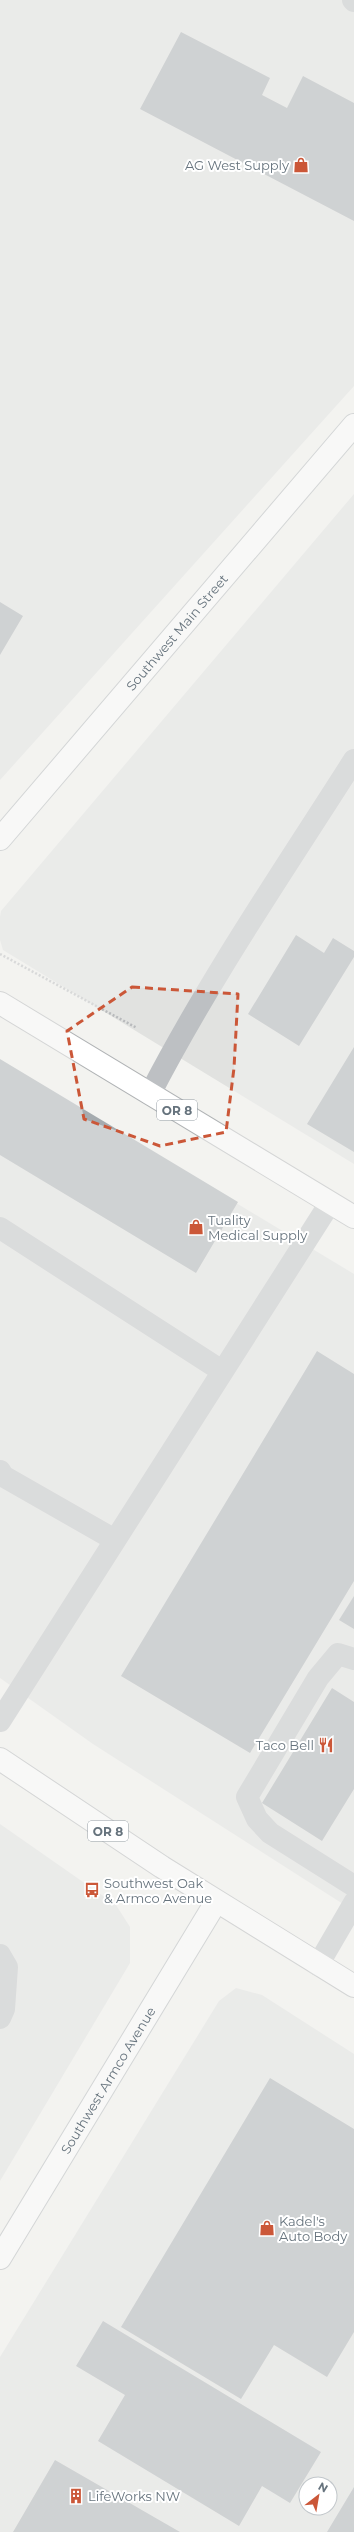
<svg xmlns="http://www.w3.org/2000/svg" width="354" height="2532" viewBox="0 0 354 2532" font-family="Montserrat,sans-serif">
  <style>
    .built { fill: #e1e2e0; fill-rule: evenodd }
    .building { fill: #a5abaf }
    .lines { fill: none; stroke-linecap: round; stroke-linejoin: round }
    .secondary-casing { stroke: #afb4b7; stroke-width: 24 }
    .highway-casing { stroke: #b0b3b5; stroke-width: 24 }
    .path { stroke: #b8babc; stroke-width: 2.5; stroke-dasharray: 2 2; stroke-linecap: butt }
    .lane { stroke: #bdc0c3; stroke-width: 22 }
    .secondary { stroke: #fff; stroke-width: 22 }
    .highway { stroke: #fff; stroke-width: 22 }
    .marked { fill: none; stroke: #cb5738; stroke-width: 3; stroke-dasharray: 8 5; stroke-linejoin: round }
    .labels { text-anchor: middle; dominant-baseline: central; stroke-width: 4; stroke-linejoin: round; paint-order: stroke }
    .shield { fill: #fff; stroke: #949da4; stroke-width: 1 }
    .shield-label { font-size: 12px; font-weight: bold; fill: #66737d }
    .poi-label { font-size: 13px; fill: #66737d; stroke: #fff; text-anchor: start }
    .street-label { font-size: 13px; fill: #66737d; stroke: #fff }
  </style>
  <rect width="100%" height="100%" fill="#f3f3f0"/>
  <path class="built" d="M0 0H354V386L0 780Z
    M354 494V1164L3 950 0 940V917L1 911Z
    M0 1061 354 1274V1911L93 1744 0 1678Z
    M0 1824 116 1905 130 1927V1963L0 2181Z
    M236 1988 262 1995 354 2054V2532H0V2357L219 2001ZM306 2484H330V2508H306Z"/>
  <path class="building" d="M181 32 270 78 262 95 287 108 303 76 354 103V221L140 109Z
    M0 602 23 616 0 655Z
    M296 935 324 953 333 938 354 951V957L299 1046 248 1014Z
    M354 1047V1152L307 1124Z
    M0 1059 238 1202 196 1273 0 1155Z
    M317 1351 354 1374V1581L250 1753 121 1676Z
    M354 1596V1629L339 1620Z
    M332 1688 354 1702V1789L322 1841 262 1803Z
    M270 2078 354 2129V2332L327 2377 274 2345 241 2399 121 2327Z
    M103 2321 321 2452 290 2503 262 2486 239 2526 98 2441 125 2395 76 2366Z
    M55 2460 180 2532H13Z
    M354 2487V2532H327Z"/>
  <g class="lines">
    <defs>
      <g id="secondary">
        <path id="s1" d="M0 839 354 425"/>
        <path id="s2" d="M0 2258 216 1902"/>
      </g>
      <path id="highway" d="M0 1003 354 1217
        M0 1759 162 1867 354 1986"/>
    </defs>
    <use href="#secondary" class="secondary-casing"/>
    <use href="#highway" class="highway-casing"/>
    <path class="path" d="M0 954 137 1028"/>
    <path class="lane" d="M353 0 354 1
      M150 1094C210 978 284 870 354 760
      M0 1228 222 1371
      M0 1471 3 1476 115 1540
      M354 1659 338 1654 318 1678 247 1797 257 1819 270 1833 354 1886
      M0 1721 330 1203
      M0 1955 7 1967 4 2009 0 2018
      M318 1965 354 1903"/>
    <use href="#secondary" class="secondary"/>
    <use href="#highway" class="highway"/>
  </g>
  <path d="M0 0H354V2532H0ZM132 987 238 994 234 1068 226 1132 160 1146 84 1119 67 1031Z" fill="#f3f3f0" fill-opacity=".55" fill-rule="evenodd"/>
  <path class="marked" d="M132 987 238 994 234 1068 226 1132 160 1146 84 1119 67 1031Z"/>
  <defs>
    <symbol id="shop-bare" viewBox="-9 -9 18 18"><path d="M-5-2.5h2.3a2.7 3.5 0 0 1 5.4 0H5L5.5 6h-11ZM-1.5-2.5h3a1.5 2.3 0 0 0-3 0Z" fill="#cb5738" stroke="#fff" stroke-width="2.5" paint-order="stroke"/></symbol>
    <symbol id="restaurant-bare" viewBox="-9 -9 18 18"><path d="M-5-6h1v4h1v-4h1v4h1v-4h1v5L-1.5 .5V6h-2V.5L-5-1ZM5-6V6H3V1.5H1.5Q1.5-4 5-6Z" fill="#cb5738" stroke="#fff" stroke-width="2.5" paint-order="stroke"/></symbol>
    <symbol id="bus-bare" viewBox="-9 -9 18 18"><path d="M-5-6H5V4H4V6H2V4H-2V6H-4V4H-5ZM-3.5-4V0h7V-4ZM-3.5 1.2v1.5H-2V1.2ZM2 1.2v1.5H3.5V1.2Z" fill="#cb5738" stroke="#fff" stroke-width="2.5" paint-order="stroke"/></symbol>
    <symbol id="building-bare" viewBox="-9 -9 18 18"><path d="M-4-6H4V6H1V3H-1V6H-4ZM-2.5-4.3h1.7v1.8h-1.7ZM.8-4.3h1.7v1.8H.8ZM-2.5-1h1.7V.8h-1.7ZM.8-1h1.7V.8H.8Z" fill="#cb5738" stroke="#fff" stroke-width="2.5" paint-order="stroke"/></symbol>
  </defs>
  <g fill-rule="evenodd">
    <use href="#shop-bare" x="290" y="154" width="22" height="22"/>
    <use href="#shop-bare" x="185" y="1216" width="22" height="22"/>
    <use href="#restaurant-bare" x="315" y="1734" width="22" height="22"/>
    <use href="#bus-bare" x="81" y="1879" width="22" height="22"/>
    <use href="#shop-bare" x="256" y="2217" width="22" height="22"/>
    <use href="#building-bare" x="65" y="2485" width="22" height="22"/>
  </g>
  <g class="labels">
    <g class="shield">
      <rect x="157" y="1100" width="40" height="20" rx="3"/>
      <rect x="88" y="1821" width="40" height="20" rx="3"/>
    </g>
    <g class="shield-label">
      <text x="177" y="1110">OR 8</text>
      <text x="108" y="1831">OR 8</text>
    </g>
    <g class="poi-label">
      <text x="289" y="165" text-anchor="end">AG West Supply</text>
      <text x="208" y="1220">Tuality<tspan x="208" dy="15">Medical Supply</tspan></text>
      <text x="314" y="1745" text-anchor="end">Taco Bell</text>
      <text x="104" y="1883">Southwest Oak<tspan x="104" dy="15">&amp; Armco Avenue</tspan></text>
      <text x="279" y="2221">Kadel's<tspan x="279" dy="15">Auto Body</tspan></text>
      <text x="88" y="2496">LifeWorks NW</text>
    </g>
    <g class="street-label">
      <text stroke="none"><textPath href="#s1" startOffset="272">Southwest Main Street</textPath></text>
      <text stroke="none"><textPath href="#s2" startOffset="208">Southwest Armco Avenue</textPath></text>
    </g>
  </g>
  <g transform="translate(318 2496) rotate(31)"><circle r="19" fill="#ffffff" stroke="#c2c7cb"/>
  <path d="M0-3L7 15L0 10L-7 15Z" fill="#cb5738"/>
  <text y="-6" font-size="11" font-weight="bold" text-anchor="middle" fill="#66737d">N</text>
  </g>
</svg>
